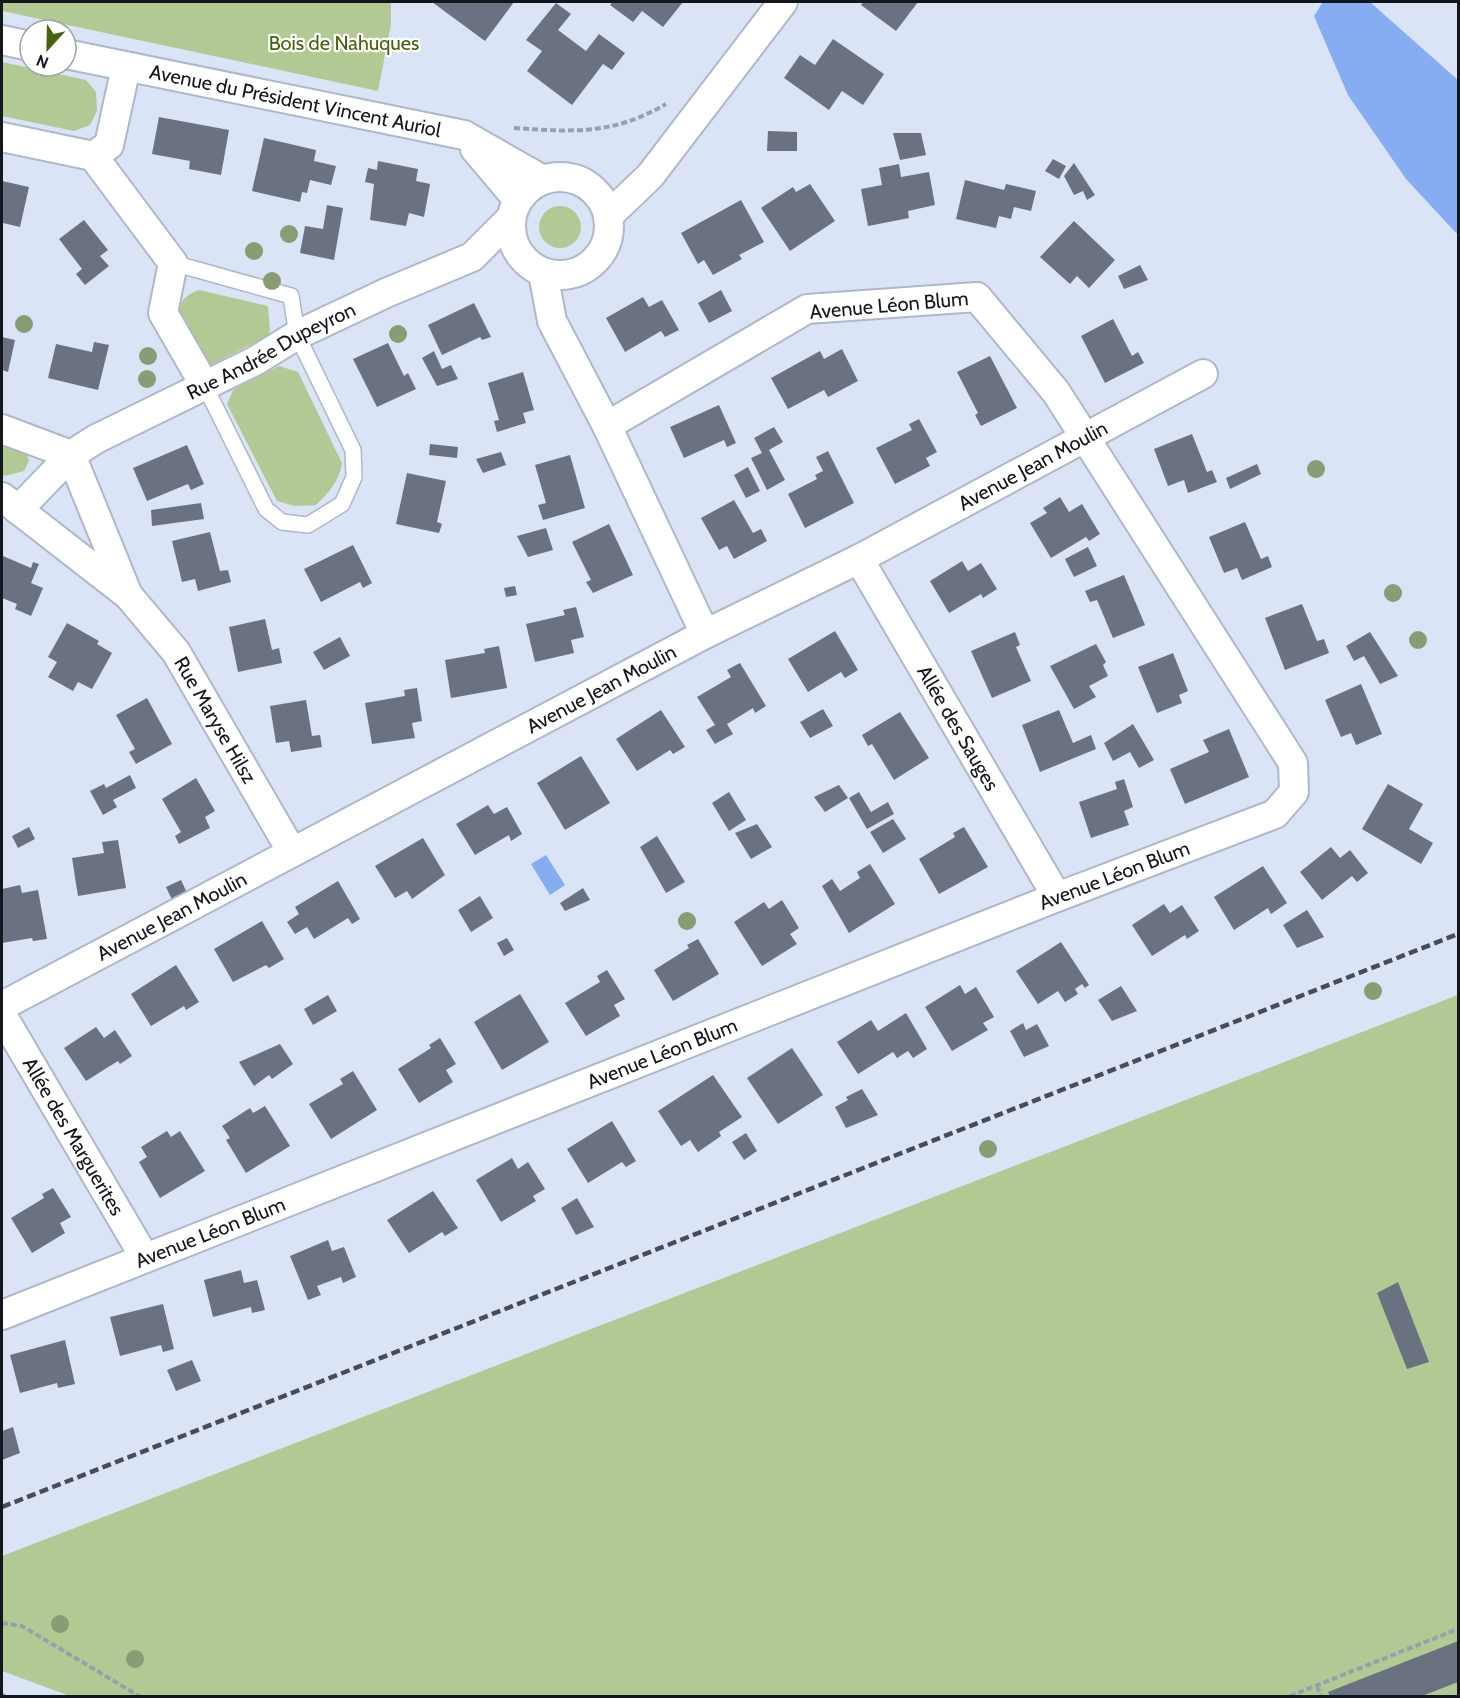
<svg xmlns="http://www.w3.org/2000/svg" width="1460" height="1698" viewBox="0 0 1460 1698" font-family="Cabin,sans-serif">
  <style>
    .green { fill: #b2c993 }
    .water { fill: #86acf1 }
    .building { fill: #6a7282 }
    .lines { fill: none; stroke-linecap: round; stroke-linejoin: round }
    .service-casing { stroke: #aeb8c9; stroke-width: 18 }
    .minor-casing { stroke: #aeb8c9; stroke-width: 32 }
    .path { stroke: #989fad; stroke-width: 4; stroke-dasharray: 6 3; stroke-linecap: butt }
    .service { stroke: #fff; stroke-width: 15 }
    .minor { stroke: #fff; stroke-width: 28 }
    .rail { stroke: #474c55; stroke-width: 4.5; stroke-dasharray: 9 4.5; stroke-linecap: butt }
    .tree { fill: #899c74 }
    .labels { text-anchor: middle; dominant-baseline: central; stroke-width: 4.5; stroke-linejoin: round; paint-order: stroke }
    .park-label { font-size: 20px; fill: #46610a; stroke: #fff }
    .street-label { font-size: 20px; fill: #13161c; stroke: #fff }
  </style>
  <rect width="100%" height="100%" fill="#dae4f6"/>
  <path class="green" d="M2 2H391V24L378 91 2 11Z
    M2 62 86 80 96 92 97 111 90 125 74 131 2 116Z
    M539 227a21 21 0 1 1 42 0a21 21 0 1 1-42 0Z
    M199 290 268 306 270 330 268 336 211 365 204 362C191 338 159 304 199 290Z
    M279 366 298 372 342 463C339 482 329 492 316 505L295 506 277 501 227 404 233 390Z
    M2 441 25 449 29 461 24 471 5 476 2 474Z
    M1458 995V1696H70L2 1671V1556Z"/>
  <path class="water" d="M1323 2H1370L1458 80V235L1406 179 1348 95 1314 16Z
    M546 855 565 885 550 895 531 864Z"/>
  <path class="building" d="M432 2H514L485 41Z
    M613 2H683L663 27 642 11 633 22 610 5Z
    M863 2H918L896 31 861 5Z
    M556 3 571 14 558 30 586 51 599 34 625 53 612 70 603 64 572 105 527 71 542 51 526 40Z
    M833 39 884 74 863 105 842 91 829 110 784 78 800 55 815 65Z
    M159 117 229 130 221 175 189 169 190 161 152 154Z
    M768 131 797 132V151H767Z
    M893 133H921L926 155 900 160Z
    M264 138 316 150 314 161 336 166 331 185 310 180 307 193 302 192 300 202 252 191Z
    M1053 159 1066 166 1059 179 1045 171Z
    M378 161 418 169 416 181 430 184 424 217 409 213 406 226 370 220 374 184 365 182 368 168 377 170Z
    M1074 163 1095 195 1087 200 1083 191 1074 195 1064 176Z
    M899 164 901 177 929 172 935 205 908 211 909 218 868 226 861 189 882 185 879 168Z
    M965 180 1004 190 1006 184 1036 191 1031 211 1014 207 1011 219 999 216 996 228 956 219Z
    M2 181 29 187 20 227 3 223Z
    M810 184 835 221 790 251 761 208 793 187 796 192Z
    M741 200 764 242 739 255 742 259 713 275 704 260 698 264 681 233Z
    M327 205 343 208 334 260 300 253 305 226 323 229Z
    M84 220 108 250 100 256 109 266 85 285 76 274 82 269 59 239Z
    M1074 221 1115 260 1089 288 1077 276 1070 284 1040 257Z
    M1140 265 1148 280 1124 289 1118 276Z
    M721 290 732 311 709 323 698 303Z
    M643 297 649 307 662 300 679 330 665 337 661 331 625 352 606 318Z
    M474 303 491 337 482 340 480 337 442 355 428 325Z
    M1113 319 1132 356 1138 352 1144 363 1105 383 1081 336Z
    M2 337 15 340 8 372 2 370Z
    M94 342 109 345 98 390 48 378 56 344 92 352Z
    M388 343 404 376 408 373 416 389 377 407 353 359Z
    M842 349 858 381 828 397 824 390 788 409 771 378 820 351 824 359Z
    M434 351 442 369 451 365 458 379 437 386 422 358Z
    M990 356 1017 408 981 426 975 415 978 413 957 372Z
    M523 372 534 410 523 413 526 423 497 432 494 421 499 420 488 383Z
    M719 405 736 443 727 447 724 440 684 458 670 427Z
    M919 419 937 452 926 458 930 466 895 484 876 448 912 430 909 424Z
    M774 427 783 442 769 450 785 480 767 490 751 458 762 453 754 438Z
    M1192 434 1207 472 1212 470 1217 482 1188 493 1184 480 1168 486 1154 449Z
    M430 444 458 447 457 458 429 455Z
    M187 445 204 484 191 490 188 484 147 501 133 468Z
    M828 451 854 503 805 528 788 494 817 479 815 475 823 471 816 457Z
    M501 452 506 465 483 473 476 459Z
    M570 455 585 508 543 520 538 505 546 503 535 465Z
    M1257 464 1261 474 1230 489 1226 478Z
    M748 467 760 491 746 498 734 475Z
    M407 473 446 481 437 522 442 524 439 533 396 524Z
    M1060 497 1069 512 1082 504 1100 534 1089 541 1086 537 1051 558 1030 523 1047 513 1043 508Z
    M734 500 753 533 761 529 767 541 734 559 727 546 719 550 701 518Z
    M201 503 204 519 152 526 151 510Z
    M1245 522 1261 559 1268 556 1272 567 1242 580 1237 568 1224 573 1209 537Z
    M609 524 633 575 593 593 586 582 591 580 572 542Z
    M546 528 553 550 528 557 517 536Z
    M210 532 220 571 228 570 231 582 198 591 195 579 182 582 172 541Z
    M353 545 372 583 363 588 360 582 321 602 304 569Z
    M1088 547 1097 566 1074 577 1065 559Z
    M3 556 31 568 33 562 39 564 31 583 43 588 31 616 15 609 17 604 2 598Z
    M962 561 968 571 981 563 997 589 983 598 981 594 949 613 930 581Z
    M1124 575 1145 625 1113 638 1097 600 1090 602 1085 591Z
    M515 586 517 595 506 597 504 588Z
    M1302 604 1317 641 1324 639 1329 653 1285 670 1265 618Z
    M576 607 584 637 571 640 574 653 535 662 526 624 565 615 563 610Z
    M265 619 272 650 279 648 282 663 238 672 229 627Z
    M67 623 99 641 97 644 112 653 92 689 78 682 73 691 48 677 57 662 48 657Z
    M835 631 858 670 845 678 841 672 808 692 788 659Z
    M1015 632 1020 645 1016 647 1031 681 992 698 971 651Z
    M1370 632 1398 676 1380 684 1364 656 1354 661 1346 646Z
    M340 637 350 656 324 670 313 652Z
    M1096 644 1106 662 1103 665 1108 676 1089 686 1096 697 1074 709 1050 666Z
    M499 646 507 688 451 698 445 660 485 653 484 649Z
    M1173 653 1188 691 1179 695 1182 703 1157 713 1138 667Z
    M740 663 766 706 755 713 753 708 727 724 733 734 715 744 706 730 715 725 697 697 731 677 727 670Z
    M1361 684 1382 734 1356 745 1351 733 1341 737 1325 700Z
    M417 688 422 721 412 723 415 738 372 744 365 703 405 696 404 690Z
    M147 698 172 744 136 764 129 752 135 749 116 715Z
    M306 700 312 736 320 735 322 747 291 752 289 741 276 743 270 706Z
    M823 709 833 726 810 738 800 722Z
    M661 710 685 747 673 754 670 750 637 771 616 739Z
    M1059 710 1073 743 1091 735 1096 749 1040 772 1022 725Z
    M900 712 929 758 894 780 872 744 868 746 862 735Z
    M1133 724 1154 760 1139 768 1130 752 1113 761 1104 743Z
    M1229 729 1249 777 1185 804 1170 769 1209 752 1203 740Z
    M581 756 610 803 565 830 537 783Z
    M130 775 136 788 113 800 117 807 103 815 90 791 104 784 106 788Z
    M196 778 215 811 205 817 210 828 179 844 175 836 181 832 162 799Z
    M1124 779 1133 807 1124 811 1129 825 1091 838 1079 802 1117 789 1115 782Z
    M1388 784 1423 804 1409 829 1433 843 1421 864 1362 829Z
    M839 785 848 798 825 812 814 797Z
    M729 792 746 820 729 831 712 803Z
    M859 792 871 812 888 802 894 814 867 829 849 798Z
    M488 805 494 814 507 807 522 834 511 841 509 835 475 855 456 824Z
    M893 819 906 839 883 853 870 832Z
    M757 824 772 847 751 859 735 833Z
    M29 827 35 839 18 848 12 836Z
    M964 827 988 867 939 894 919 859 955 837 953 833Z
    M657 836 685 882 666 893 640 847Z
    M423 838 445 875 412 899 407 891 395 898 375 866Z
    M118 840 126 888 78 896 72 858 104 853 102 842Z
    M1331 847 1340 858 1350 850 1368 873 1357 882 1352 876 1322 900 1300 872Z
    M870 864 895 904 849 933 822 886 832 879 840 891 860 878 857 872Z
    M1263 866 1287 903 1271 914 1268 908 1234 930 1214 897Z
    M181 880 188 895 173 902 166 887Z
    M338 881 360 919 352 924 348 918 314 939 307 927 295 934 287 922 299 914 295 907Z
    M20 885 22 893 38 890 47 939 33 941 32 938 2 943V889Z
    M583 888 590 900 565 911 560 903Z
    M480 896 493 918 471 932 458 910Z
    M782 900 799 928 790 934 797 944 762 966 734 922 764 902 769 909Z
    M1164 904 1170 913 1182 905 1199 931 1187 939 1185 935 1152 956 1132 925Z
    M1307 910 1324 937 1297 948 1283 925Z
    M262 921 284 959 269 968 266 965 233 982 214 949Z
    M507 938 514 950 504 956 497 943Z
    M698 939 719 974 673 1001 654 970 689 948 687 945Z
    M1061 942 1089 985 1085 988 1082 984 1075 989 1078 994 1065 1002 1058 991 1038 1004 1016 971Z
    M176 965 199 1002 186 1010 184 1006 151 1026 131 994Z
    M607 970 625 999 614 1005 620 1016 586 1036 565 1003 600 982 597 976Z
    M960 985 965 994 976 987 994 1017 983 1023 988 1030 952 1051 925 1007Z
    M1121 986 1137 1011 1112 1021 1098 1000Z
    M520 994 549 1042 502 1070 474 1022Z
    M328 995 337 1011 313 1025 304 1009Z
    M906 1013 927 1049 913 1058 908 1051 897 1058 893 1052 858 1074 837 1042 871 1020 878 1031Z
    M1023 1023 1026 1030 1037 1024 1049 1046 1024 1057 1010 1031Z
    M96 1027 104 1038 115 1030 132 1056 120 1064 118 1061 86 1081 64 1048Z
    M440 1038 456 1064 446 1070 453 1082 419 1103 398 1069 431 1048 429 1045Z
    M280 1044 293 1064 272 1079 269 1075 254 1086 239 1062Z
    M792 1048 823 1095 778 1124 747 1078Z
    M353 1071 377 1110 331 1139 309 1104 343 1084 340 1079Z
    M713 1075 742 1117 719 1132 721 1136 698 1152 690 1140 681 1146 658 1111Z
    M862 1089 878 1115 846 1128 835 1107 848 1100 846 1097Z
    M265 1106 290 1146 246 1173 226 1140 230 1138 222 1126 250 1108 253 1113Z
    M612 1121 636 1161 626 1167 622 1162 588 1183 567 1149Z
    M167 1131 171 1137 180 1131 205 1171 160 1198 139 1162 147 1157 141 1147Z
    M746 1133 757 1151 744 1160 732 1142Z
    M512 1158 518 1169 528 1162 545 1189 533 1196 536 1201 501 1222 476 1180Z
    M53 1188 71 1217 60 1223 65 1233 32 1253 11 1218 44 1198 42 1194Z
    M433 1191 458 1228 445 1236 442 1232 409 1253 387 1220Z
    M577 1198 594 1227 576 1235 561 1208Z
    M328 1240 332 1251 344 1247 356 1277 343 1283 341 1277 317 1286 321 1295 308 1300 290 1256Z
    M241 1270 244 1283 257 1280 265 1310 252 1313 251 1307 213 1317 204 1280Z
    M1398 1282 1429 1362 1407 1369 1377 1293Z
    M163 1304 174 1349 163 1352 161 1345 120 1356 110 1317Z
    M65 1340 75 1384 58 1388 57 1383 20 1393 10 1355Z
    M192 1360 201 1381 176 1391 167 1370Z
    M13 1427 20 1453 2 1460V1431Z
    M1458 1641V1682L1422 1696H1330L1328 1692Z"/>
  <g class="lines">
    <defs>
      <path id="service" d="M173 263 291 296 297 335 353 450 354 477 342 504 308 525 282 522 266 509 205 386"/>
      <g id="minor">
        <path d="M2 40 30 46"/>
        <path id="s1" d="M66 54 464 135 543 180"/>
        <path d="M2 137 93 156 109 145 126 67"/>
        <path d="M475 149 518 200"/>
        <path d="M93 156 173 263 163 313 205 386"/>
        <circle cx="560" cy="226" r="49"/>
        <path d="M608 216 650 176 783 2"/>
        <path d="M543 273 552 321 607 426 705 634"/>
        <path id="s2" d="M2 429 71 455 128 595 176 652 292 852"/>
        <path d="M2 497 128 595"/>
        <path id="s3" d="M18 510 71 455 96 439 255 361 297 335 386 293 472 257 511 218"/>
        <path id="s4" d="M859 559 1057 897"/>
        <path id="s5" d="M2 1006 705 634 859 559 1203 374"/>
        <path id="s6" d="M2 1015 145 1258"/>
        <path id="s7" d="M2 1315 1057 897 1275 814 1294 792 1293 763 1086 439 1056 392 977 297 807 309 607 426"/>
      </g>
    </defs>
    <use href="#service" class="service-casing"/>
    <use href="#minor" class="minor-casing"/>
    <path class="path" d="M514 128C573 132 613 135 666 104
      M2 1623 22 1626 139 1696
      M1317 1686 1321 1696
      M2 1695 5 1696
      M1290 1696 1458 1629"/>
    <use href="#service" class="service"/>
    <use href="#minor" class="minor"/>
    <path class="rail" d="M2 1507 1458 934"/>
  </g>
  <g class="tree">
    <circle cx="289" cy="234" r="9"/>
    <circle cx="254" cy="251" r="9"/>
    <circle cx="272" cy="281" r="9"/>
    <circle cx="24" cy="324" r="9"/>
    <circle cx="398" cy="334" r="9"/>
    <circle cx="148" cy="356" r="9"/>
    <circle cx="147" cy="379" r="9"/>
    <circle cx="1316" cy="469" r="9"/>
    <circle cx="1393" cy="593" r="9"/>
    <circle cx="1418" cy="640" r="9"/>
    <circle cx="687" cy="921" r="9"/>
    <circle cx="1373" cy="991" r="9"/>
    <circle cx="988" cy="1149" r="9"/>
    <circle cx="60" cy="1624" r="9"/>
    <circle cx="135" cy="1659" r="9"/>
  </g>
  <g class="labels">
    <g class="park-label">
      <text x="344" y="43">Bois de Nahuques</text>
    </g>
    <g class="street-label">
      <text stroke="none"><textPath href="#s1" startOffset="234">Avenue du Président Vincent Auriol</textPath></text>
      <text transform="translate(889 305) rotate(-5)">Avenue Léon Blum</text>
      <text stroke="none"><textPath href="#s3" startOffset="302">Rue Andrée Dupeyron</textPath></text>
      <text stroke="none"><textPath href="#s5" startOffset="1164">Avenue Jean Moulin</textPath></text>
      <text stroke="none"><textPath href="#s5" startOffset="678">Avenue Jean Moulin</textPath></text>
      <text stroke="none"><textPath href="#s2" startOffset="378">Rue Maryse Hilsz</textPath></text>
      <text stroke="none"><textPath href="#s4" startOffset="196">Allée des Sauges</textPath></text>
      <text stroke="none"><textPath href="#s7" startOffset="1196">Avenue Léon Blum</textPath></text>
      <text stroke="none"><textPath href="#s5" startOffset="192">Avenue Jean Moulin</textPath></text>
      <text stroke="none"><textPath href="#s7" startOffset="710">Avenue Léon Blum</textPath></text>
      <text stroke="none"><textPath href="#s6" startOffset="141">Allée des Marguerites</textPath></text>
      <text stroke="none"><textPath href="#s7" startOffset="224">Avenue Léon Blum</textPath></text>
    </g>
  </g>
  <rect width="1460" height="1698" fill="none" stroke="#13161c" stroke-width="6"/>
  <g transform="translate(48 48) rotate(202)"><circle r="28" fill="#ffffff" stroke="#a1a2a4" stroke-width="1.5"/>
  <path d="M0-4.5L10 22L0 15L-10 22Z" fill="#486212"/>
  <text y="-9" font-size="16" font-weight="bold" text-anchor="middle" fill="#13161c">N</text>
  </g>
</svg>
